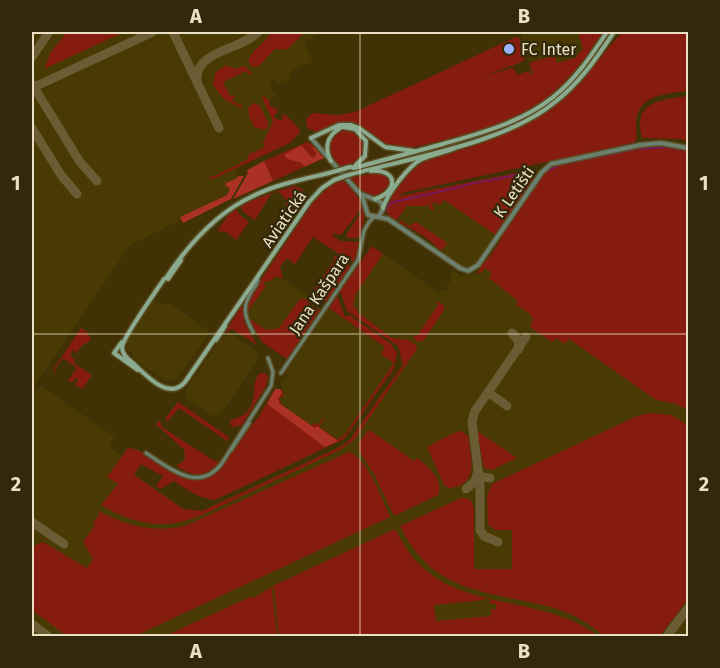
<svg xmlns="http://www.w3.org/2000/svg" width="720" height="668" viewBox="0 0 720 668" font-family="'Fira Sans',sans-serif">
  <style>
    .built { fill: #493903 }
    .green { fill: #861c10; fill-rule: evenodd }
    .forest { fill: #aa3123 }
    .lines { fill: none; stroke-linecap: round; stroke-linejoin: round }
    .stream { stroke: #751970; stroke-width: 1.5 }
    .taxiway { stroke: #6a5c34; stroke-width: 9 }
    .minor-casing { stroke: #5b4e24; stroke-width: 6 }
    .tertiary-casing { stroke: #5b4e24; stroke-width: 7 }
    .secondary-casing { stroke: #5b4e24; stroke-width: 7 }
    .minor { stroke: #6b806f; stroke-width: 3 }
    .tertiary { stroke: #6b806f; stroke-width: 4 }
    .secondary { stroke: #8aab90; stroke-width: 4 }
    .secondary-bridge-casing { stroke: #5b4e24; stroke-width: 7; stroke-linecap: butt }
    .secondary-bridge { stroke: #8aab90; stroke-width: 4 }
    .grid { fill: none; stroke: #eae0c4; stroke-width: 1.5; stroke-opacity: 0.55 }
    .poi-dot { fill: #9db4fd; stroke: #32280b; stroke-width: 2 }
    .labels { text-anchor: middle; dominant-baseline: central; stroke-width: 4.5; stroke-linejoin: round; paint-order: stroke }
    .poi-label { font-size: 16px; fill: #eae0c4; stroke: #32280b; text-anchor: start }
    .street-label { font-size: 16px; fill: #eae0c4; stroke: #32280b }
    .neatline { fill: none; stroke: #eae0c4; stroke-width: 2 }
    .grid-label { font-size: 20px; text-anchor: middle; font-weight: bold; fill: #eae0c4 }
  </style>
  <rect width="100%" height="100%" fill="#403205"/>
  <path class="built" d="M32 32H322L304 42 313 61 289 72 292 79 278 85 275 79 270 83 271 89 276 95 270 101 269 104 277 112 273 117 276 122 269 143 256 159 235 168 239 176 227 195 180 217 182 220 130 245 33 388 37 391 41 386 115 437 109 446 124 458 120 465 184 509 202 511 338 448 354 436 403 365 401 359 407 350 348 310 376 249 438 292 449 289 446 287 452 279 450 275 453 271 462 276 481 273 530 202 688 166V636H32Z
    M529 32H578L583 49 575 58 557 63 554 55 529 63 521 35Z
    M430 200 431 206 434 202 440 205 444 200 496 235 474 266 467 268 461 266 441 251 429 231 416 222 409 226 398 219 407 206H426Z
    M275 277 283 279 308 296 306 299H300L279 328 270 331 265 330 249 319 247 312 265 286 263 284 266 280 268 282Z
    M155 301 164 306 167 302 169 303 210 332 177 379 173 381 168 379 166 381 132 358 133 355 125 347 126 340 152 302Z
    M329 308 386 347 394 363 343 437 338 440 315 424 312 426 279 403V399L284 393 280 380 285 378 286 373Z
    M230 333 254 349 258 355 257 360 222 413 219 415 213 416 187 399 185 391 222 337Z"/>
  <path class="green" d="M67 32H124L44 69 51 52Z
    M271 32H305L288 49H275L259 66 252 67 248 61C253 48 265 44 271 32Z
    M578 32H604C558 99 531 119 451 138 433 142 414 150 396 147 378 145 366 123 348 123 337 123 326 129 317 132L307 128 306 120 312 113 338 115 355 112 516 37 519 38 525 59 522 62 484 76 513 68 518 75 529 71 530 74 533 73 529 63 555 55 557 63 575 58 583 49Z
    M610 32H612C599 50 586 70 570 86 530 127 472 141 418 154 397 160 373 169 352 170 419 151 514 139 565 90 582 72 596 52 610 32Z
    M622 32H688V91C665 94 636 94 636 125 636 132 638 137 634 143L402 193 399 196 531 170 535 173V178L496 235 444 200 440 205 434 202 432 206 434 208 433 211 428 207 431 200 426 206H407L396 221 387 213 385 207 388 200 413 168 425 159 474 146 509 132 544 114 573 90Z
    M226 65 235 69 244 66 252 73 250 76 246 71 223 82 230 96 233 95 235 97 232 100 239 105 242 104 241 108 224 99 213 85 215 73Z
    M263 95 270 102 269 105 278 110 274 117 276 119 282 120 283 119 281 115H286L301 131 290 143 213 179 209 178 210 176 212 177 247 160 249 154 265 147 263 143 273 121 262 98Z
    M688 96V142L681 139 642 138C632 101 661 100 688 96Z
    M254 103 259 105 268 122V127L264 130 254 127 249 116 248 108Z
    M346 129C359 129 366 140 364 152L355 163 340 167C327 150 323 138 346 129Z
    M307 142 312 144 324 158 273 181 264 161Z
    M653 145 688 150V410L674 403 656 400 569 339 565 344 556 338 552 342 530 327 533 319 529 313 515 304H517V300L489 278 492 273 485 268 481 273H477C486 259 498 249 503 233L548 168 559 163Z
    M381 172 390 177V184L385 193 377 197 365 194 349 178Z
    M343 180C356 194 368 206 363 226 362 231 362 234 357 238H348L346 235 362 211 360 210 342 234 339 235 334 233 332 235 340 241 358 242 360 244 355 261H350L313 237 295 264 287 258 280 267 283 279 277 276 268 282 266 281 263 284 266 286 247 312 250 296 318 195 328 186Z
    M294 186 302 189 306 197 287 224 279 226C284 213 294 202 278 192L271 194 255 220 242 211 241 207 244 204 266 195Z
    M236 209 240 215 249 222 236 240 226 232 217 231 229 214Z
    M400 220 409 226 416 222 447 243 443 249 440 250C429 238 413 229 399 223Z
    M372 246 383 254 355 295 353 306 358 310 357 312 392 338 409 340 416 345 417 349 354 440 340 450C308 465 276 480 244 495 218 507 191 524 162 524 139 524 120 516 101 505L118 484 107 477 128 448C159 450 180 501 220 468L259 416 275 389H282L284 397 282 396 279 399 281 401 280 404 312 426 314 423 318 425 322 419 320 417 326 421 323 420 319 427 338 440 341 436 343 437 394 363 381 354 385 347 329 308 337 296 345 317 349 315 391 344 397 353 394 368 344 439 215 500C201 499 185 489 174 481L160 489 156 486 163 476 141 464 134 475 183 509 202 511 338 448 349 441 403 365 398 346 347 311 340 291Z
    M335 256 349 264 350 268 328 300 324 301 310 291 313 292 335 259 333 257Z
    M300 299H306L310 305 304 314 309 316 311 313 309 311 313 306 320 310 287 359 263 343 248 320 250 319 266 330 279 328Z
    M439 302 444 306V310L424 340 418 342 414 339V335L417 336 438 305 436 303Z
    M242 304 244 322 257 345 232 329 225 333 238 312 222 333Z
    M81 328 87 332 91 339 86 344 84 343 74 356 76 352 73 350 70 355 75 360 73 363 92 375 82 389 75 385 78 379 76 378 72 382 68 381 77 368 63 358 55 369 56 372 53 370Z
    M260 373H265L268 376 266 386 242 425 233 427 230 424 231 420C235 418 241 417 245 414 260 400 249 384 260 373Z
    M178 402 227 436 229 438 227 441 179 408 167 422 166 417Z
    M649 413 671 415 688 425V599L660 636C650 637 613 639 606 636 601 635 595 628 591 626 580 618 567 612 554 608 489 590 434 596 400 526L461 498H466L472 502 474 510V569H512V530H495L488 524 487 496 492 484 635 417Z
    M159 420 162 427 211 459 219 462C208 479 190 477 176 465L181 463 185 459 184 449C172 440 166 432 156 425Z
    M367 431H371L414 461 417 458C428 466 444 480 438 495L394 516 374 474 359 451V443Z
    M461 431 468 436C471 458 480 485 449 488L444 485 427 447C439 441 447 435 461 431Z
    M477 431 517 458 492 470 484 468Z
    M349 452C367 457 383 501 390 517L135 636H67L32 610V549L37 544 43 542 87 568 93 559 83 542 95 525 93 523 99 515V511C127 526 153 533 185 526Z
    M395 529C402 541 408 553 418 563 465 612 545 595 598 636H279L274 588 272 589 277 636H165L250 597H255L277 584ZM485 597 490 598V604H496V609H491V616L436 621 434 605 484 600Z"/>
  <path class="forest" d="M299 146H302L311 157H315L316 153 312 148 314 147 324 158 304 167 302 163 288 159 284 155Z
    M264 161 273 181 233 199 248 173 247 170Z
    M239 176H244L231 199 183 223 180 217 227 195 230 189 225 185 226 183 235 179Z
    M275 389H280L282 393 278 398 279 403 315 428 317 426 338 441 325 447 267 404Z"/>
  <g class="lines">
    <path class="stream" d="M640 149 666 147 688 151
      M546 172 559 165 637 149
      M465 185 527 173 534 175
      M386 211 390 203 464 186"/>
    <path class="taxiway" d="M173 32 219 128
      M32 57 49 32
      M197 80C195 50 242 50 258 32
      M32 84 80 162 97 181
      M32 88 153 32
      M32 128 61 175 77 194
      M512 333 518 340 519 349
      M488 392 507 406
      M466 489 475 481 478 471 481 477 490 478
      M32 522 64 544
      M498 542 484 536 480 530V487L472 421 475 411 526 337
      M32 624 48 636
      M667 636 688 608"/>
    <defs>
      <path id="minor" d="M253 332C244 316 242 306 252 291 255 286 258 284 258 278
        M281 373 358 260 364 231 369 222 374 217
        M231 450 249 423
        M146 453C169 468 199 494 222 463L271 386 273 372 268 358"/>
      <path id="tertiary" d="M311 138 362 196 368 215 388 219 460 268 468 271 478 265 542 172 551 164 640 145 661 143 688 148
        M361 194 381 202 383 209 379 216"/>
      <path id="secondary" d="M343 127 355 129 366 141 365 156 355 166
        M311 138 339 125H351L359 128 385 147 414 151
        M331 161C324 148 327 136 340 128
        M350 167 354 168C384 160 413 152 443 144 481 133 520 123 552 98 575 80 591 56 607 32
        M371 171C399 169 398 192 375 199
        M348 175C410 158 506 143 555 102 580 83 597 57 614 32
        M383 208C387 194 409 165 422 159 433 154 444 153 455 148
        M166 278C188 245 216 213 253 196 277 184 304 179 329 173
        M164 279C157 290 123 337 122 347 122 356 130 360 135 365 147 376 169 401 185 382L309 202 322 188 334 180
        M168 279 181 260
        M216 340 225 326
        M122 342 114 353 138 370"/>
    </defs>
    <use href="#minor" class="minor-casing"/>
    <use href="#tertiary" class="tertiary-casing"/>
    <use href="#secondary" class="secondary-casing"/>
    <use href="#minor" class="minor"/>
    <use href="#tertiary" class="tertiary"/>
    <use href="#secondary" class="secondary"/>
    <defs>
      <path id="secondary-bridge" d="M329 173 350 167
        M334 180 348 175"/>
    </defs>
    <use href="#secondary-bridge" class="secondary-bridge-casing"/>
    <use href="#secondary-bridge" class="secondary-bridge"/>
  </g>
  <path class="grid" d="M360 32V636M32 334H688"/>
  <circle class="poi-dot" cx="509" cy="49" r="6"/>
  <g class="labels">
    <g class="poi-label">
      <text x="521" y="49">FC Inter</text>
    </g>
    <g class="street-label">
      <text transform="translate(514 192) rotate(-55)">K Letišti</text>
      <text transform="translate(284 219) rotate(-55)">Aviatická</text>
      <text transform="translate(319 294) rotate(-56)">Jana Kašpara</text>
    </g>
  </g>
  <rect width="720" height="668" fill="none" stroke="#32280b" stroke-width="66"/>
  <rect x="33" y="33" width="654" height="602" class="neatline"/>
  <g class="grid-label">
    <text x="196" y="23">A</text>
    <text x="524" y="23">B</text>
    <text x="16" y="190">1</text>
    <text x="704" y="190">1</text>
    <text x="16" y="491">2</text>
    <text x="704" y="491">2</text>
    <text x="196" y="658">A</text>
    <text x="524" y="658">B</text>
  </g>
</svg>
